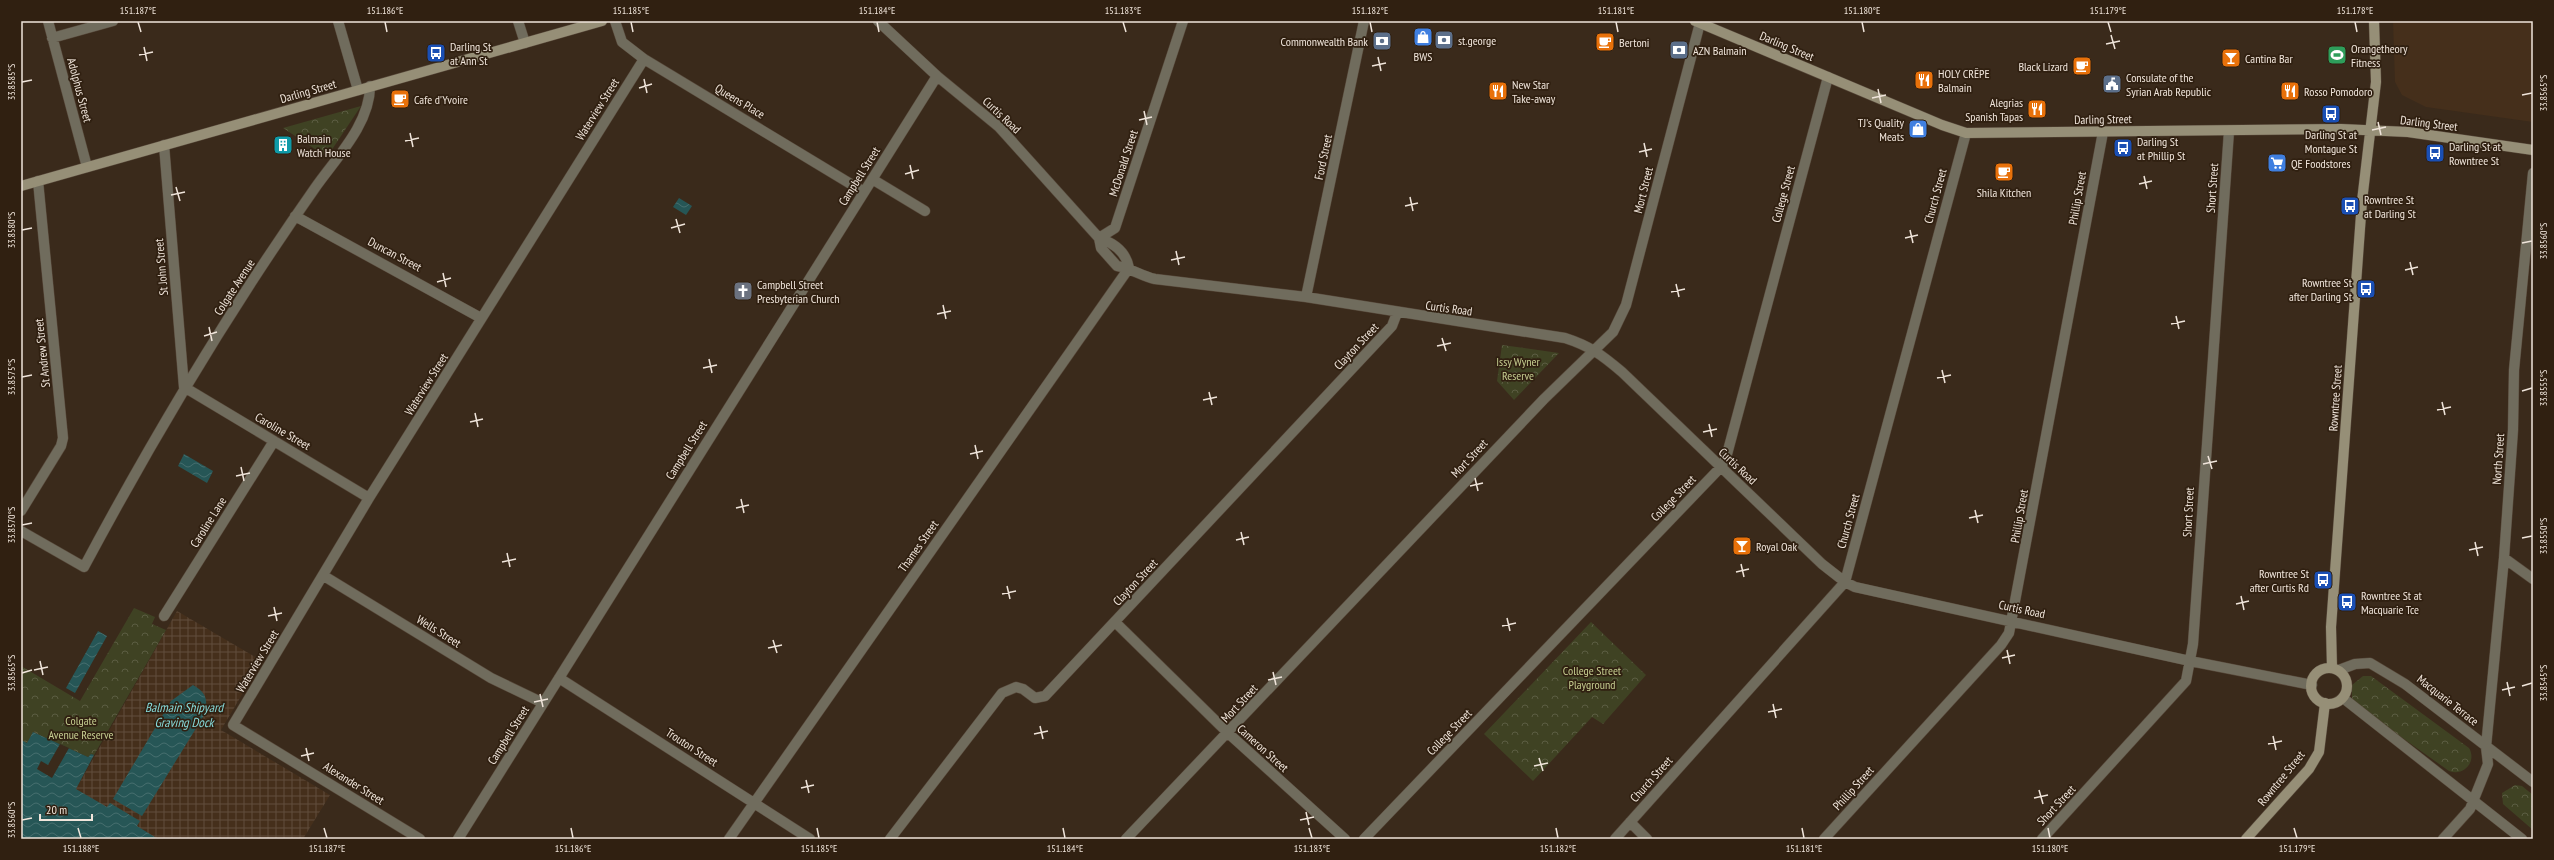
<svg xmlns="http://www.w3.org/2000/svg" width="2554" height="860" viewBox="0 0 2554 860" font-family="'PT Sans Narrow',sans-serif">
  <style>
    .built { fill: #452f1b }
    .industrial { fill: url(#industrial-grid) }
    .park { fill: url(#park-crowns) }
    .water { fill: url(#water-waves) }
    .pier { fill: #3a2a1b }
    .lines { fill: none; stroke-linecap: round; stroke-linejoin: round }
    .street-casing { stroke: #57483a; stroke-width: 11 }
    .secondary-casing { stroke: #57483a; stroke-width: 11 }
    .street { stroke: #706c5d; stroke-width: 10 }
    .secondary { stroke: #968f77; stroke-width: 10 }
    .ticks { fill: none; stroke: #f0e5db; stroke-width: 1.5 }
    .labels { text-anchor: middle; dominant-baseline: central; stroke-width: 3.5; stroke-linejoin: round; paint-order: stroke }
    .poi-label { font-size: 12px; fill: #f0e5db; stroke: #302011; text-anchor: start }
    .street-label { font-size: 12px; fill: #f0e5db; stroke: #302011 }
    .park-label { font-size: 12px; fill: #c5cd90; stroke: #302011 }
    .water-label { font-size: 13px; font-style: italic; fill: #87dbdb; stroke: #302011 }
    .neatline { fill: none; stroke: #f0e5db; stroke-width: 1.5 }
    .ticks-label { font-size: 10px; text-anchor: middle; fill: #f0e5db }
  </style>
  <defs>
    <pattern id="industrial-grid" width="8" height="8" patternUnits="userSpaceOnUse"><rect width="8" height="8" fill="#452f1b"/><path d="M0 4h8M4 0v8" fill="none" stroke="#604d3c"/></pattern>
    <pattern id="park-crowns" width="20" height="18" patternUnits="userSpaceOnUse"><rect width="20" height="18" fill="#3f4223"/><path d="M2 6a3 3 0 1 1 6 0M12 15a3 3 0 1 1 6 0" fill="none" stroke="#5b5d42"/></pattern>
    <pattern id="water-waves" width="16" height="10" patternUnits="userSpaceOnUse"><rect width="16" height="10" fill="#265656"/><path d="M0 5q4-4 8 0t8 0" fill="none" stroke="#466e6e"/></pattern>
  </defs>
  <rect width="100%" height="100%" fill="#3a2a1b"/>
  <path class="built" d="M2393 21H2533V122L2426 107 2402 95 2395 82Z"/>
  <path class="industrial" d="M177 611 262 661 221 730 330 795 303 839H158L136 826 139 821 89 839H76V789Z"/>
  <path class="park" d="M361 106 327 157 283 128Z
    M1502 345 1559 353 1514 400 1497 381Z
    M134 608 155 617 152 624 166 630 94 755 91 754 88 757 33 732 27 744 21 740V666L80 701Z
    M1591 622 1646 675 1603 724 1592 717 1533 781 1484 734Z
    M2363 676H2371L2469 748C2477 761 2464 777 2449 771L2352 702V685Z
    M2515 785 2522 786 2533 795V830L2503 804 2502 793Z"/>
  <path class="water" d="M679 198 692 206 686 215 673 207Z
    M184 454 213 471 207 483 178 466Z
    M98 631 107 636 75 693 66 688Z
    M193 685C206 693 207 697 206 712L142 816 113 799 171 701Z
    M33 732 88 757 91 754 94 755 76 789 107 807 110 803 140 821 137 826 158 839H21V740L27 743Z"/>
  <path class="pier" d="M60 744 69 748 52 778 37 769 41 761 48 765Z"/>
  <g class="lines">
    <defs>
      <path id="street" d="M48 21 87 167
        M338 21 358 90
        M518 21 525 43
        M615 21 622 42 644 59 864 192
        M878 21 937 76 999 127 1099 238C1114 243 1126 252 1129 268
        M52 38 113 21
        M164 145 184 387
        M872 179 925 211
        M295 216 481 318
        M1099 238 1101 248 1117 266C1131 268 1141 276 1155 279L1306 297 1565 338C1590 346 1602 355 1622 372L1822 564 1845 582 1855 587 2190 661 2312 685
        M1099 238 1115 228 1183 21
        M1306 297 1364 21
        M184 387 369 498
        M21 511 61 446 63 438 38 181
        M21 531 84 567C154 436 230 309 315 188 336 158 370 124 370 86
        M2504 558 2533 579
        M324 576 491 678 543 703
        M164 616 274 441
        M1115 622 1228 733 1345 839
        M2339 670 2355 664 2370 663 2405 684 2533 782
        M559 678 810 839
        M2343 698 2522 839
        M1630 822 1647 839
        M420 839 233 725 369 498 644 59
        M458 839 937 76
        M729 839 1129 268
        M890 839 1002 693 1016 687 1023 689 1035 698 1045 696 1392 326 1397 313
        M1126 839 1544 399 1613 332 1626 305 1700 23
        M1364 839 1720 468 1726 458 1828 77
        M1615 839 1845 582 1966 133
        M1824 839 2001 645 2009 633 2103 132
        M2042 839 2186 681 2193 644 2229 131
        M2443 839 2470 809 2488 764 2486 747 2504 558 2513 430 2514 370 2533 173"/>
      <path id="secondary" d="M1695 21 1942 125 1966 133 2341 129 2408 132 2533 150
        M21 186 602 21
        M2332 668 2331 627 2362 201 2376 82 2374 21
        M2311 686a18 18 0 1 1 36 0a18 18 0 1 1-36 0Z
        M2246 839 2309 769 2319 752 2325 703"/>
    </defs>
    <use href="#street" class="street-casing"/>
    <use href="#secondary" class="secondary-casing"/>
    <use href="#street" class="street"/>
    <use href="#secondary" class="secondary"/>
  </g>
  <path class="ticks" d="M138 22 141 32M385 22 387 32M631 22 633 32M877 22 879 32M1123 22 1126 32M1370 22 1372 32M1616 22 1618 32M1862 22 1864 32M2108 22 2111 32M2355 22 2357 32M2111 35 2115 49M2106 44 2120 41M144 47 147 61M139 55 153 52M1378 57 1381 71M1372 66 1386 63M644 79 647 93M22 82 32 80M639 88 652 84M1878 89 1881 103M2522 95 2532 93M1872 98 1886 95M1144 111 1147 125M1139 120 1152 117M2378 122 2381 135M2372 130 2386 127M410 133 413 147M405 141 419 138M1644 143 1647 157M1639 152 1652 149M910 165 913 179M905 174 919 170M2144 176 2147 189M2139 184 2152 181M176 187 180 201M171 195 185 192M1410 197 1413 211M1405 206 1418 203M676 219 680 233M671 228 685 224M22 230 32 228M1910 230 1913 243M1905 238 1918 235M2522 243 2532 241M1176 251 1179 265M1171 260 1185 257M2410 262 2413 275M2405 270 2418 267M443 273 446 287M437 282 451 278M1676 284 1679 297M1671 292 1685 289M943 305 946 319M937 314 951 311M2176 316 2179 329M2171 324 2185 321M209 327 212 341M204 336 217 332M1442 338 1446 351M1437 346 1451 343M709 359 712 373M703 368 717 365M1942 370 1945 383M22 377 32 375M1937 378 1951 375M2522 391 2532 388M1209 392 1212 405M1203 400 1217 397M2442 402 2445 415M2437 410 2451 407M475 413 478 427M470 422 483 419M1709 424 1712 437M1703 432 1717 429M975 445 978 459M970 454 983 451M2208 456 2212 469M2203 464 2217 461M241 467 244 481M236 476 250 473M1475 478 1478 491M1470 486 1483 483M741 499 744 513M736 508 749 505M1975 510 1978 523M1969 518 1983 515M22 525 32 523M1241 532 1244 545M2522 538 2532 536M1236 540 1249 537M2475 542 2478 556M2469 550 2483 547M507 553 510 567M502 562 516 559M1741 564 1744 577M1736 572 1749 569M1007 586 1010 599M1002 594 1016 591M2241 596 2244 610M2236 604 2249 601M274 607 277 621M268 616 282 613M1507 618 1510 631M1502 626 1516 623M773 640 777 653M768 648 782 645M2007 650 2010 664M2002 658 2015 655M40 661 43 675M34 670 48 667M1273 672 1276 685M22 673 32 670M1268 680 1282 677M2507 682 2510 696M2522 686 2532 683M2502 690 2515 687M540 694 543 707M534 702 548 699M1773 704 1776 718M1768 712 1782 709M1040 726 1043 739M1034 734 1048 731M2273 736 2276 750M2268 744 2282 741M306 748 309 761M301 756 314 753M1539 758 1543 771M1534 766 1548 763M806 780 809 793M801 788 814 785M2039 790 2043 804M2034 798 2048 795M1306 812 1309 825M22 820 32 818M1300 820 1314 817M78 828 81 838M324 828 327 838M571 828 573 838M817 828 819 838M1063 828 1065 838M1309 828 1312 838M1556 828 1558 838M1802 828 1804 838M2048 828 2050 838M2294 828 2297 838"/>
  <defs>
    <symbol id="shop-square" viewBox="-11 -11 22 22"><rect x="-9" y="-9" width="18" height="18" rx="4" fill="#3f7fe0" stroke="#302011"/><path d="M-5-2.5h2.3a2.7 3.5 0 0 1 5.4 0H5L5.5 6h-11ZM-1.5-2.5h3a1.5 2.3 0 0 0-3 0Z" fill="#fff"/></symbol>
    <symbol id="bank-square" viewBox="-11 -11 22 22"><rect x="-9" y="-9" width="18" height="18" rx="4" fill="#5c6f8a" stroke="#302011"/><path d="M-6-4H6V4H-6ZM0-2.3a2.3 2.3 0 1 0 0 4.6a2.3 2.3 0 1 0 0-4.6Z" fill="#fff"/></symbol>
    <symbol id="cafe-square" viewBox="-11 -11 22 22"><rect x="-9" y="-9" width="18" height="18" rx="4" fill="#e8710a" stroke="#302011"/><path d="M-5.5-4.5H6V0H3Q3 3.5 0 3.5H-2.5Q-5.5 3.5-5.5 0ZM3-3.2v2h1.7v-2ZM-6 4.5H4V6H-6Z" fill="#fff"/></symbol>
    <symbol id="bus-square" viewBox="-11 -11 22 22"><rect x="-9" y="-9" width="18" height="18" rx="4" fill="#1a4fb4" stroke="#302011"/><path d="M-5-6H5V4H4V6H2V4H-2V6H-4V4H-5ZM-3.5-4V0h7V-4ZM-3.5 1.2v1.5H-2V1.2ZM2 1.2v1.5H3.5V1.2Z" fill="#fff"/></symbol>
    <symbol id="stadium-square" viewBox="-11 -11 22 22"><rect x="-9" y="-9" width="18" height="18" rx="4" fill="#2e9e5b" stroke="#302011"/><path d="M0-5a6.5 5 0 1 0 0 10a6.5 5 0 1 0 0-10ZM-3.5-1.8h7v3.6h-7Z" fill="#fff"/></symbol>
    <symbol id="bar-square" viewBox="-11 -11 22 22"><rect x="-9" y="-9" width="18" height="18" rx="4" fill="#e8710a" stroke="#302011"/><path d="M-6-5H6L.8 .8V4.5H3.5V6h-7V4.5H-.8V.8Z" fill="#fff"/></symbol>
    <symbol id="restaurant-square" viewBox="-11 -11 22 22"><rect x="-9" y="-9" width="18" height="18" rx="4" fill="#e8710a" stroke="#302011"/><path d="M-5-6h1v4h1v-4h1v4h1v-4h1v5L-1.5 .5V6h-2V.5L-5-1ZM5-6V6H3V1.5H1.5Q1.5-4 5-6Z" fill="#fff"/></symbol>
    <symbol id="civic-square" viewBox="-11 -11 22 22"><rect x="-9" y="-9" width="18" height="18" rx="4" fill="#5c6f8a" stroke="#302011"/><path d="M-.6-6.5H3V-4.5H.6V-3L4-1V1h2V6H-6V1h2V-1L-.6-3ZM-1.2 2.5V6h2.4V2.5Z" fill="#fff"/></symbol>
    <symbol id="building-square" viewBox="-11 -11 22 22"><rect x="-9" y="-9" width="18" height="18" rx="4" fill="#0f9aa8" stroke="#302011"/><path d="M-4-6H4V6H1V3H-1V6H-4ZM-2.5-4.3h1.7v1.8h-1.7ZM.8-4.3h1.7v1.8H.8ZM-2.5-1h1.7V.8h-1.7ZM.8-1h1.7V.8H.8Z" fill="#fff"/></symbol>
    <symbol id="supermarket-square" viewBox="-11 -11 22 22"><rect x="-9" y="-9" width="18" height="18" rx="4" fill="#3f7fe0" stroke="#302011"/><path d="M-6-5.5h2.5l.6 2H6L4.5 2H-2.5L-4.4-4H-6ZM-1.5 3.2a1.3 1.3 0 1 0 .1 0ZM3 3.2a1.3 1.3 0 1 0 .1 0Z" fill="#fff"/></symbol>
    <symbol id="church-square" viewBox="-11 -11 22 22"><rect x="-9" y="-9" width="18" height="18" rx="4" fill="#6b7280" stroke="#302011"/><path d="M-1.2-6h2.4v3.5h3.3v2.4h-3.3V6h-2.4V-.1h-3.3v-2.4h3.3Z" fill="#fff"/></symbol>
  </defs>
  <g fill-rule="evenodd">
    <use href="#shop-square" x="1412" y="26" width="22" height="22"/>
    <use href="#bank-square" x="1433" y="29" width="22" height="22"/>
    <use href="#bank-square" x="1371" y="30" width="22" height="22"/>
    <use href="#cafe-square" x="1594" y="31" width="22" height="22"/>
    <use href="#bank-square" x="1668" y="39" width="22" height="22"/>
    <use href="#bus-square" x="425" y="42" width="22" height="22"/>
    <use href="#stadium-square" x="2326" y="44" width="22" height="22"/>
    <use href="#bar-square" x="2220" y="47" width="22" height="22"/>
    <use href="#cafe-square" x="2071" y="55" width="22" height="22"/>
    <use href="#restaurant-square" x="1913" y="69" width="22" height="22"/>
    <use href="#civic-square" x="2101" y="73" width="22" height="22"/>
    <use href="#restaurant-square" x="1487" y="80" width="22" height="22"/>
    <use href="#restaurant-square" x="2279" y="80" width="22" height="22"/>
    <use href="#cafe-square" x="389" y="88" width="22" height="22"/>
    <use href="#restaurant-square" x="2026" y="98" width="22" height="22"/>
    <use href="#bus-square" x="2320" y="103" width="22" height="22"/>
    <use href="#shop-square" x="1907" y="118" width="22" height="22"/>
    <use href="#building-square" x="272" y="134" width="22" height="22"/>
    <use href="#bus-square" x="2112" y="137" width="22" height="22"/>
    <use href="#bus-square" x="2424" y="142" width="22" height="22"/>
    <use href="#supermarket-square" x="2266" y="152" width="22" height="22"/>
    <use href="#cafe-square" x="1993" y="161" width="22" height="22"/>
    <use href="#bus-square" x="2339" y="195" width="22" height="22"/>
    <use href="#bus-square" x="2355" y="278" width="22" height="22"/>
    <use href="#church-square" x="732" y="280" width="22" height="22"/>
    <use href="#bar-square" x="1731" y="535" width="22" height="22"/>
    <use href="#bus-square" x="2312" y="569" width="22" height="22"/>
    <use href="#bus-square" x="2336" y="591" width="22" height="22"/>
  </g>
  <g class="labels">
    <g class="poi-label">
      <text x="1458" y="40">st.george</text>
      <text x="1368" y="41" text-anchor="end">Commonwealth Bank</text>
      <text x="1619" y="42">Bertoni</text>
      <text x="450" y="46">Darling St<tspan x="450" dy="14">at Ann St</tspan></text>
      <text x="2351" y="48">Orangetheory<tspan x="2351" dy="14">Fitness</tspan></text>
      <text x="1693" y="50">AZN Balmain</text>
      <text x="1423" y="56" text-anchor="middle">BWS</text>
      <text x="2245" y="58">Cantina Bar</text>
      <text x="2068" y="66" text-anchor="end">Black Lizard</text>
      <text x="1938" y="73">HOLY CRÊPE<tspan x="1938" dy="14">Balmain</tspan></text>
      <text x="2126" y="77">Consulate of the<tspan x="2126" dy="14">Syrian Arab Republic</tspan></text>
      <text x="1512" y="84">New Star<tspan x="1512" dy="14">Take-away</tspan></text>
      <text x="2304" y="91">Rosso Pomodoro</text>
      <text x="414" y="99">Cafe d'Yvoire</text>
      <text x="2023" y="102" text-anchor="end">Alegrias<tspan x="2023" dy="14">Spanish Tapas</tspan></text>
      <text x="1904" y="122" text-anchor="end">TJ's Quality<tspan x="1904" dy="14">Meats</tspan></text>
      <text x="2331" y="134" text-anchor="middle">Darling St at<tspan x="2331" dy="14">Montague St</tspan></text>
      <text x="297" y="138">Balmain<tspan x="297" dy="14">Watch House</tspan></text>
      <text x="2137" y="141">Darling St<tspan x="2137" dy="14">at Phillip St</tspan></text>
      <text x="2449" y="146">Darling St at<tspan x="2449" dy="14">Rowntree St</tspan></text>
      <text x="2291" y="163">QE Foodstores</text>
      <text x="2004" y="192" text-anchor="middle">Shila Kitchen</text>
      <text x="2364" y="199">Rowntree St<tspan x="2364" dy="14">at Darling St</tspan></text>
      <text x="2352" y="282" text-anchor="end">Rowntree St<tspan x="2352" dy="14">after Darling St</tspan></text>
      <text x="757" y="284">Campbell Street<tspan x="757" dy="14">Presbyterian Church</tspan></text>
      <text x="1756" y="546">Royal Oak</text>
      <text x="2309" y="573" text-anchor="end">Rowntree St<tspan x="2309" dy="14">after Curtis Rd</tspan></text>
      <text x="2361" y="595">Rowntree St at<tspan x="2361" dy="14">Macquarie Tce</tspan></text>
    </g>
    <g class="street-label">
      <text transform="translate(1787 46) rotate(23)">Darling Street</text>
      <text transform="translate(80 90) rotate(75)">Adolphus Street</text>
      <text transform="translate(308 91) rotate(-16)">Darling Street</text>
      <text transform="translate(740 101) rotate(31)">Queens Place</text>
      <text transform="translate(597 109) rotate(-58)">Waterview Street</text>
      <text transform="translate(1002 115) rotate(43)">Curtis Road</text>
      <text transform="translate(2103 119) rotate(-1)">Darling Street</text>
      <text transform="translate(2429 123) rotate(7)">Darling Street</text>
      <text transform="translate(1323 157) rotate(-78)">Ford Street</text>
      <text transform="translate(1123 163) rotate(-72)">McDonald Street</text>
      <text transform="translate(859 176) rotate(-58)">Campbell Street</text>
      <text transform="translate(2212 188) rotate(-86)">Short Street</text>
      <text transform="translate(1643 190) rotate(-76)">Mort Street</text>
      <text transform="translate(1783 194) rotate(-75)">College Street</text>
      <text transform="translate(1935 196) rotate(-75)">Church Street</text>
      <text transform="translate(2077 198) rotate(-80)">Phillip Street</text>
      <text transform="translate(395 254) rotate(28)">Duncan Street</text>
      <text transform="translate(161 267) rotate(-95)">St John Street</text>
      <text transform="translate(234 287) rotate(-57)">Colgate Avenue</text>
      <text transform="translate(1449 308) rotate(8)">Curtis Road</text>
      <text transform="translate(1356 346) rotate(-47)">Clayton Street</text>
      <text transform="translate(42 353) rotate(-96)">St Andrew Street</text>
      <text transform="translate(426 384) rotate(-58)">Waterview Street</text>
      <text transform="translate(2335 398) rotate(-86)">Rowntree Street</text>
      <text transform="translate(283 431) rotate(30)">Caroline Street</text>
      <text transform="translate(686 450) rotate(-58)">Campbell Street</text>
      <text transform="translate(1469 458) rotate(-47)">Mort Street</text>
      <text transform="translate(2498 459) rotate(-86)">North Street</text>
      <text transform="translate(1738 466) rotate(43)">Curtis Road</text>
      <text transform="translate(1673 498) rotate(-46)">College Street</text>
      <text transform="translate(2188 512) rotate(-87)">Short Street</text>
      <text transform="translate(2019 516) rotate(-80)">Phillip Street</text>
      <text transform="translate(1848 521) rotate(-75)">Church Street</text>
      <text transform="translate(208 522) rotate(-58)">Caroline Lane</text>
      <text transform="translate(918 546) rotate(-55)">Thames Street</text>
      <text transform="translate(1135 582) rotate(-47)">Clayton Street</text>
      <text transform="translate(2022 609) rotate(12)">Curtis Road</text>
      <text transform="translate(439 631) rotate(32)">Wells Street</text>
      <text transform="translate(257 661) rotate(-59)">Waterview Street</text>
      <text transform="translate(2448 700) rotate(38)">Macquarie Terrace</text>
      <text transform="translate(1239 703) rotate(-47)">Mort Street</text>
      <text transform="translate(1449 732) rotate(-46)">College Street</text>
      <text transform="translate(508 735) rotate(-58)">Campbell Street</text>
      <text transform="translate(692 747) rotate(33)">Trouton Street</text>
      <text transform="translate(1263 748) rotate(42)">Cameron Street</text>
      <text transform="translate(2281 778) rotate(-51)">Rowntree Street</text>
      <text transform="translate(1651 779) rotate(-48)">Church Street</text>
      <text transform="translate(354 783) rotate(32)">Alexander Street</text>
      <text transform="translate(1853 788) rotate(-48)">Phillip Street</text>
      <text transform="translate(2056 805) rotate(-47)">Short Street</text>
    </g>
    <g class="park-label">
      <text x="1518" y="361">Issy Wyner<tspan x="1518" dy="14">Reserve</tspan></text>
      <text x="1592" y="670">College Street<tspan x="1592" dy="14">Playground</tspan></text>
      <text x="81" y="720">Colgate<tspan x="81" dy="14">Avenue Reserve</tspan></text>
    </g>
    <g class="water-label">
      <text x="184" y="707">Balmain Shipyard<tspan x="184" dy="15">Graving Dock</tspan></text>
    </g>
  </g>
  <rect width="2554" height="860" fill="none" stroke="#302011" stroke-width="44"/>
  <path d="M40 814v6h52v-6" fill="none" stroke="#f0e5db" stroke-width="2"/>
  <text x="46" y="814" font-size="12" fill="#f0e5db" stroke="#302011" stroke-width="3" paint-order="stroke">20 m</text>
  <rect x="22" y="22" width="2510" height="816" class="neatline"/>
  <g class="ticks-label">
    <text x="138" y="14">151.187°E</text>
    <text x="385" y="14">151.186°E</text>
    <text x="631" y="14">151.185°E</text>
    <text x="877" y="14">151.184°E</text>
    <text x="1123" y="14">151.183°E</text>
    <text x="1370" y="14">151.182°E</text>
    <text x="1616" y="14">151.181°E</text>
    <text x="1862" y="14">151.180°E</text>
    <text x="2108" y="14">151.179°E</text>
    <text x="2355" y="14">151.178°E</text>
    <text transform="translate(11 82) rotate(-90)" y="4">33.8585°S</text>
    <text transform="translate(2543 93) rotate(-90)" y="4">33.8565°S</text>
    <text transform="translate(11 230) rotate(-90)" y="4">33.8580°S</text>
    <text transform="translate(2543 241) rotate(-90)" y="4">33.8560°S</text>
    <text transform="translate(11 377) rotate(-90)" y="4">33.8575°S</text>
    <text transform="translate(2543 388) rotate(-90)" y="4">33.8555°S</text>
    <text transform="translate(11 525) rotate(-90)" y="4">33.8570°S</text>
    <text transform="translate(2543 536) rotate(-90)" y="4">33.8550°S</text>
    <text transform="translate(11 673) rotate(-90)" y="4">33.8565°S</text>
    <text transform="translate(2543 683) rotate(-90)" y="4">33.8545°S</text>
    <text transform="translate(11 820) rotate(-90)" y="4">33.8560°S</text>
    <text x="81" y="852">151.188°E</text>
    <text x="327" y="852">151.187°E</text>
    <text x="573" y="852">151.186°E</text>
    <text x="819" y="852">151.185°E</text>
    <text x="1065" y="852">151.184°E</text>
    <text x="1312" y="852">151.183°E</text>
    <text x="1558" y="852">151.182°E</text>
    <text x="1804" y="852">151.181°E</text>
    <text x="2050" y="852">151.180°E</text>
    <text x="2297" y="852">151.179°E</text>
  </g>
</svg>
